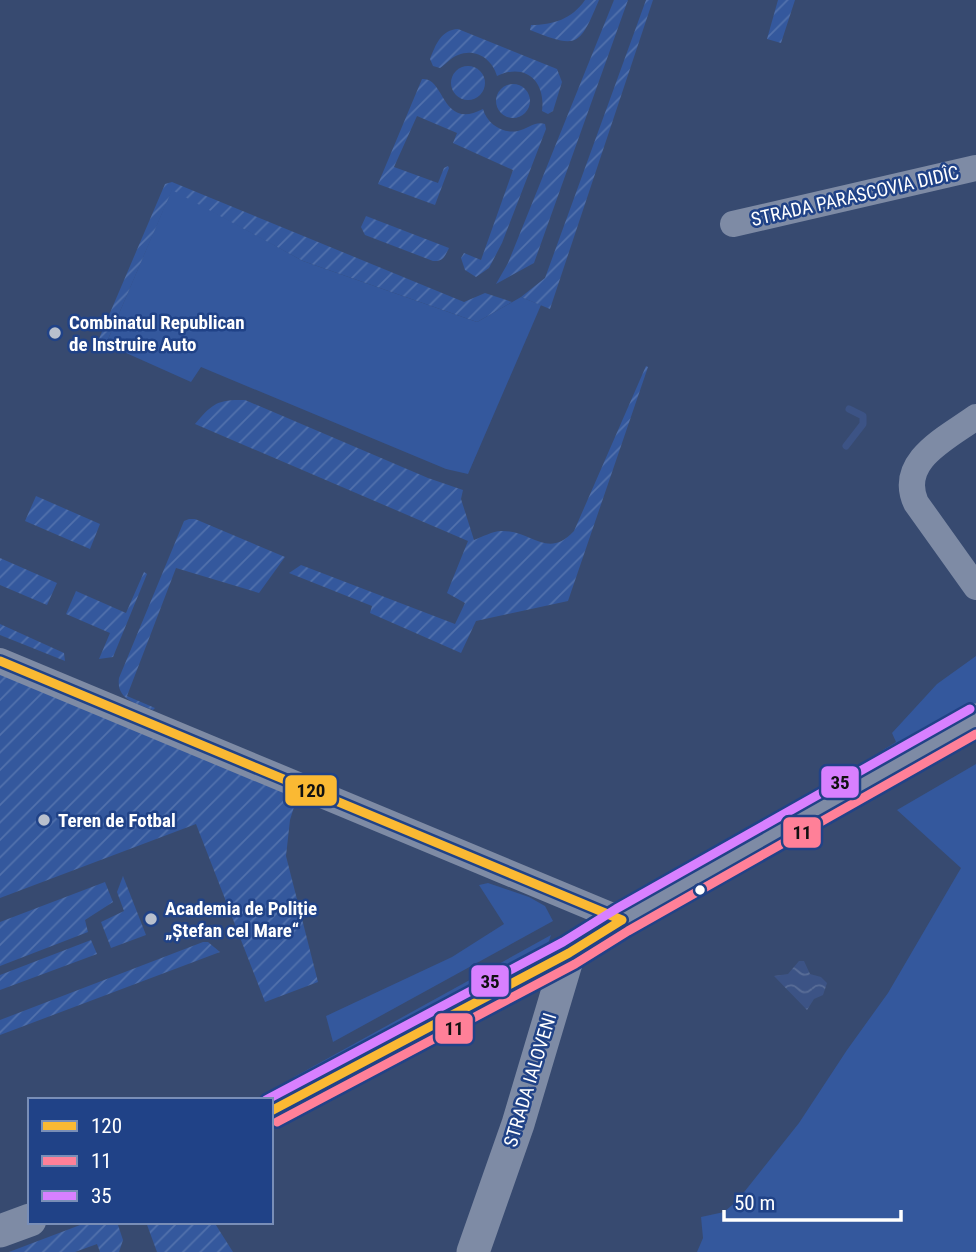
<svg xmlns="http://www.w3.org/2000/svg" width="976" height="1252" viewBox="0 0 976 1252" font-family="'Roboto Condensed',sans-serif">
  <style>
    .green { fill: #34589d }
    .garden { fill: url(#garden-furrows) }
    .water { fill: url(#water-waves) }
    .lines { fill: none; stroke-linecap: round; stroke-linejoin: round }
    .stream { stroke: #3c5385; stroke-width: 7 }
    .minor { stroke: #7e8ba5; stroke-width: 26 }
    .tertiary { stroke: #7e8ba5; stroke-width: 33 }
    .bus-1-casing { stroke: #204287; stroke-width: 14 }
    .bus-2-casing { stroke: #204287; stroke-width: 14 }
    .bus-3-casing { stroke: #204287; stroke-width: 14 }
    .bus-1 { stroke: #fab933; stroke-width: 9 }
    .bus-2 { stroke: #ff8098; stroke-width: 9 }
    .bus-3 { stroke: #d880ff; stroke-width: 9 }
    .poi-dot { fill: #b9c0cd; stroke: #204287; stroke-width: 2.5 }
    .bus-dot { fill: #fff; stroke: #204287; stroke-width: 2.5 }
    .labels { text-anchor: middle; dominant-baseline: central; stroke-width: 5; stroke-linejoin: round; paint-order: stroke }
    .street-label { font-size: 19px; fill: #fff; stroke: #204287 }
    .poi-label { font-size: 19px; font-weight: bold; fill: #fff; stroke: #204287; text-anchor: start }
    .line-badge { stroke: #204287; stroke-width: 2.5 }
    .pale-badge-label { font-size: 19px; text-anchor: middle; font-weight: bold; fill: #111 }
  </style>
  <defs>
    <pattern id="garden-furrows" width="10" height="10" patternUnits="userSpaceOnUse" patternTransform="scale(1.75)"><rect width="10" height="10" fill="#34589d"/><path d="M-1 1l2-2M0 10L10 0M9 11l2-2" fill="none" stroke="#5271ac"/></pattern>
    <pattern id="water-waves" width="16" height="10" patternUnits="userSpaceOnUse" patternTransform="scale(1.75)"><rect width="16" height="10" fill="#3c5385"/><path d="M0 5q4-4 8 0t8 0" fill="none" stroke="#596d97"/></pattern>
  </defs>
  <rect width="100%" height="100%" fill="#374a70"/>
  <path class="green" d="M172 189 303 261 477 322 521 297 541 305 468 474 446 469 201 367 191 382 106 344Z
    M976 656V704L887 756 883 750 896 742 892 733 937 684Z
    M976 764V1252H697L703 1238 701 1217 724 1212 737 1201 799 1123 847 1050 888 993 961 868 897 810Z
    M488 883 529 897 545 906 553 921 333 1042 326 1016 452 957 504 924 479 885Z
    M551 935 548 944 534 956 297 1082 294 1077Z"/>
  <path class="garden" d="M585 0H599C579 47 578 49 530 30L531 25C553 25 572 19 585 0Z
    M614 0H628L534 263 496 284 508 263Z
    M646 0H653L550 309 521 297 545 278Z
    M778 0H795L781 43 767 39Z
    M458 29 557 69 562 82 553 111 548 114 542 111C546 82 526 62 497 76 492 59 476 48 458 55 450 58 446 64 440 68L433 66 430 59C436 44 441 30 458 29Z
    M451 83a17 17 0 1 1 34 0a17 17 0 1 1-34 0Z
    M422 79C445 76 441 131 483 109 487 124 503 134 518 131 528 129 534 121 545 124L546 129 502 243 489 268 476 277 465 270 461 258 464 253 481 260 513 170 453 143 457 133 417 116 394 167 438 183 444 168 448 166 449 168 435 205 378 184Z
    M496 101a17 17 0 1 1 34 0a17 17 0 1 1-34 0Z
    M172 182 464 302 485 293 512 302 477 322 303 261 172 190 106 344 98 341 165 184Z
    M366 216 449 248C445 256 443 262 433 261L365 235 361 227Z
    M646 366 648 367 568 601 476 621 461 653 370 613 372 606 289 573 301 565 455 624 465 603 447 593 468 541 195 424C212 404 217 399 245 400L428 478 463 490 461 499 474 540C482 537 493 531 501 531 532 530 547 560 574 531Z
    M36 496 100 524 90 549 25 521Z
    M189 519H195L285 557 259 593 176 568 127 696 155 708 153 710C136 703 116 700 119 678L184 521Z
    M0 558 57 583 47 605 0 585Z
    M144 572 147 574 113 657 99 659 110 633 66 614 76 591 126 613Z
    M0 624 64 653 65 661 0 635Z
    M0 669 297 797 290 820 286 856 318 982 265 1002 196 824 0 898Z
    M123 876 146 935 111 948 101 922 124 911 117 892Z
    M105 882 113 902 85 920 88 932 0 966V922Z
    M91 940 97 954 0 990V975Z
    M203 942H208L220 952 0 1035V1020Z
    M88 1222H117L123 1240 119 1252H100L97 1244 75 1252H9Z
    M146 1222H214L233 1252H157Z"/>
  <path class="water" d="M799 961H804L810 974 821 977 827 983 823 995 814 999 807 1010 774 976 788 974Z"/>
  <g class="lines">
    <path class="stream" d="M846 446 863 424V416L849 409"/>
    <path class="minor" d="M733 224 976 168
      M976 417C947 438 897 461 916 503L976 587
      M0 661 622 920"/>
    <path class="tertiary" d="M271 1111 569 953 622 920 976 720
      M0 1231 30 1220
      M473 1252 518 1124 569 953"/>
    <defs>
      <path id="bus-1" d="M0 661 622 920
        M271 1111 569 953 622 920"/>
      <path id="bus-2" d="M277 1122 575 964 628 931 976 734"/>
      <path id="bus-3" d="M266 1100 563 942 616 909 970 709"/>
    </defs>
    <use href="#bus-1" class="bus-1-casing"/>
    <use href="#bus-2" class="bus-2-casing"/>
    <use href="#bus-3" class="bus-3-casing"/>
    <use href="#bus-1" class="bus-1"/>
    <use href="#bus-2" class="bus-2"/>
    <use href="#bus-3" class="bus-3"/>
  </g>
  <g class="poi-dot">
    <circle cx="55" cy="333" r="7"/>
    <circle cx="44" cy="820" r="7"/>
    <circle cx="151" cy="919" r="7"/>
  </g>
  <circle class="bus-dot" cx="700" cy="890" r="6"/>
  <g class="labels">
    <g class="street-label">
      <text transform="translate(855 196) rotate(-13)">STRADA PARASCOVIA DIDÎC</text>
      <text transform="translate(530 1080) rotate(-73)">STRADA IALOVENI</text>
    </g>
    <g class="poi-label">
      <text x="69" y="322">Combinatul Republican<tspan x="69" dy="22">de Instruire Auto</tspan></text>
      <text x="58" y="820">Teren de Fotbal</text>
      <text x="165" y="908">Academia de Poliție<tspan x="165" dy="22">„Ștefan cel Mare“</tspan></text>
    </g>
  </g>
  <g class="line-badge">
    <rect x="820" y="765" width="40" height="34" rx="7" fill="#d880ff"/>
    <rect x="284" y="774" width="54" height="33" rx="7" fill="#fab933"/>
    <rect x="782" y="816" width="40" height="33" rx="7" fill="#ff8098"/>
    <rect x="470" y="964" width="40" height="34" rx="7" fill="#d880ff"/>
    <rect x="434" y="1012" width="40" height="33" rx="7" fill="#ff8098"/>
  </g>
  <g class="pale-badge-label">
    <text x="840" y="789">35</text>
    <text x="311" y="797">120</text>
    <text x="802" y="839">11</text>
    <text x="490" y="988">35</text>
    <text x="454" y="1035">11</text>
  </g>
  <rect x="28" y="1098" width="245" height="126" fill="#204287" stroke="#798eb7" stroke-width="2"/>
  <rect x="42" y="1121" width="35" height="10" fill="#fab933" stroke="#798eb7" stroke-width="2"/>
  <text x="91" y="1133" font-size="21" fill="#ffffff">120</text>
  <rect x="42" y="1156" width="35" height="10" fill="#ff8098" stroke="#798eb7" stroke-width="2"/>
  <text x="91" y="1168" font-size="21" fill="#ffffff">11</text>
  <rect x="42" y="1191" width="35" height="10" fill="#d880ff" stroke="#798eb7" stroke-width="2"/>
  <text x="91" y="1203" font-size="21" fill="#ffffff">35</text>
  <path d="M724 1210v10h177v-10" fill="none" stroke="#ffffff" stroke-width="3.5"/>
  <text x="734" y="1210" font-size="21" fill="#ffffff" stroke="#204287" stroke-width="5" paint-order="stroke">50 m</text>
</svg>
